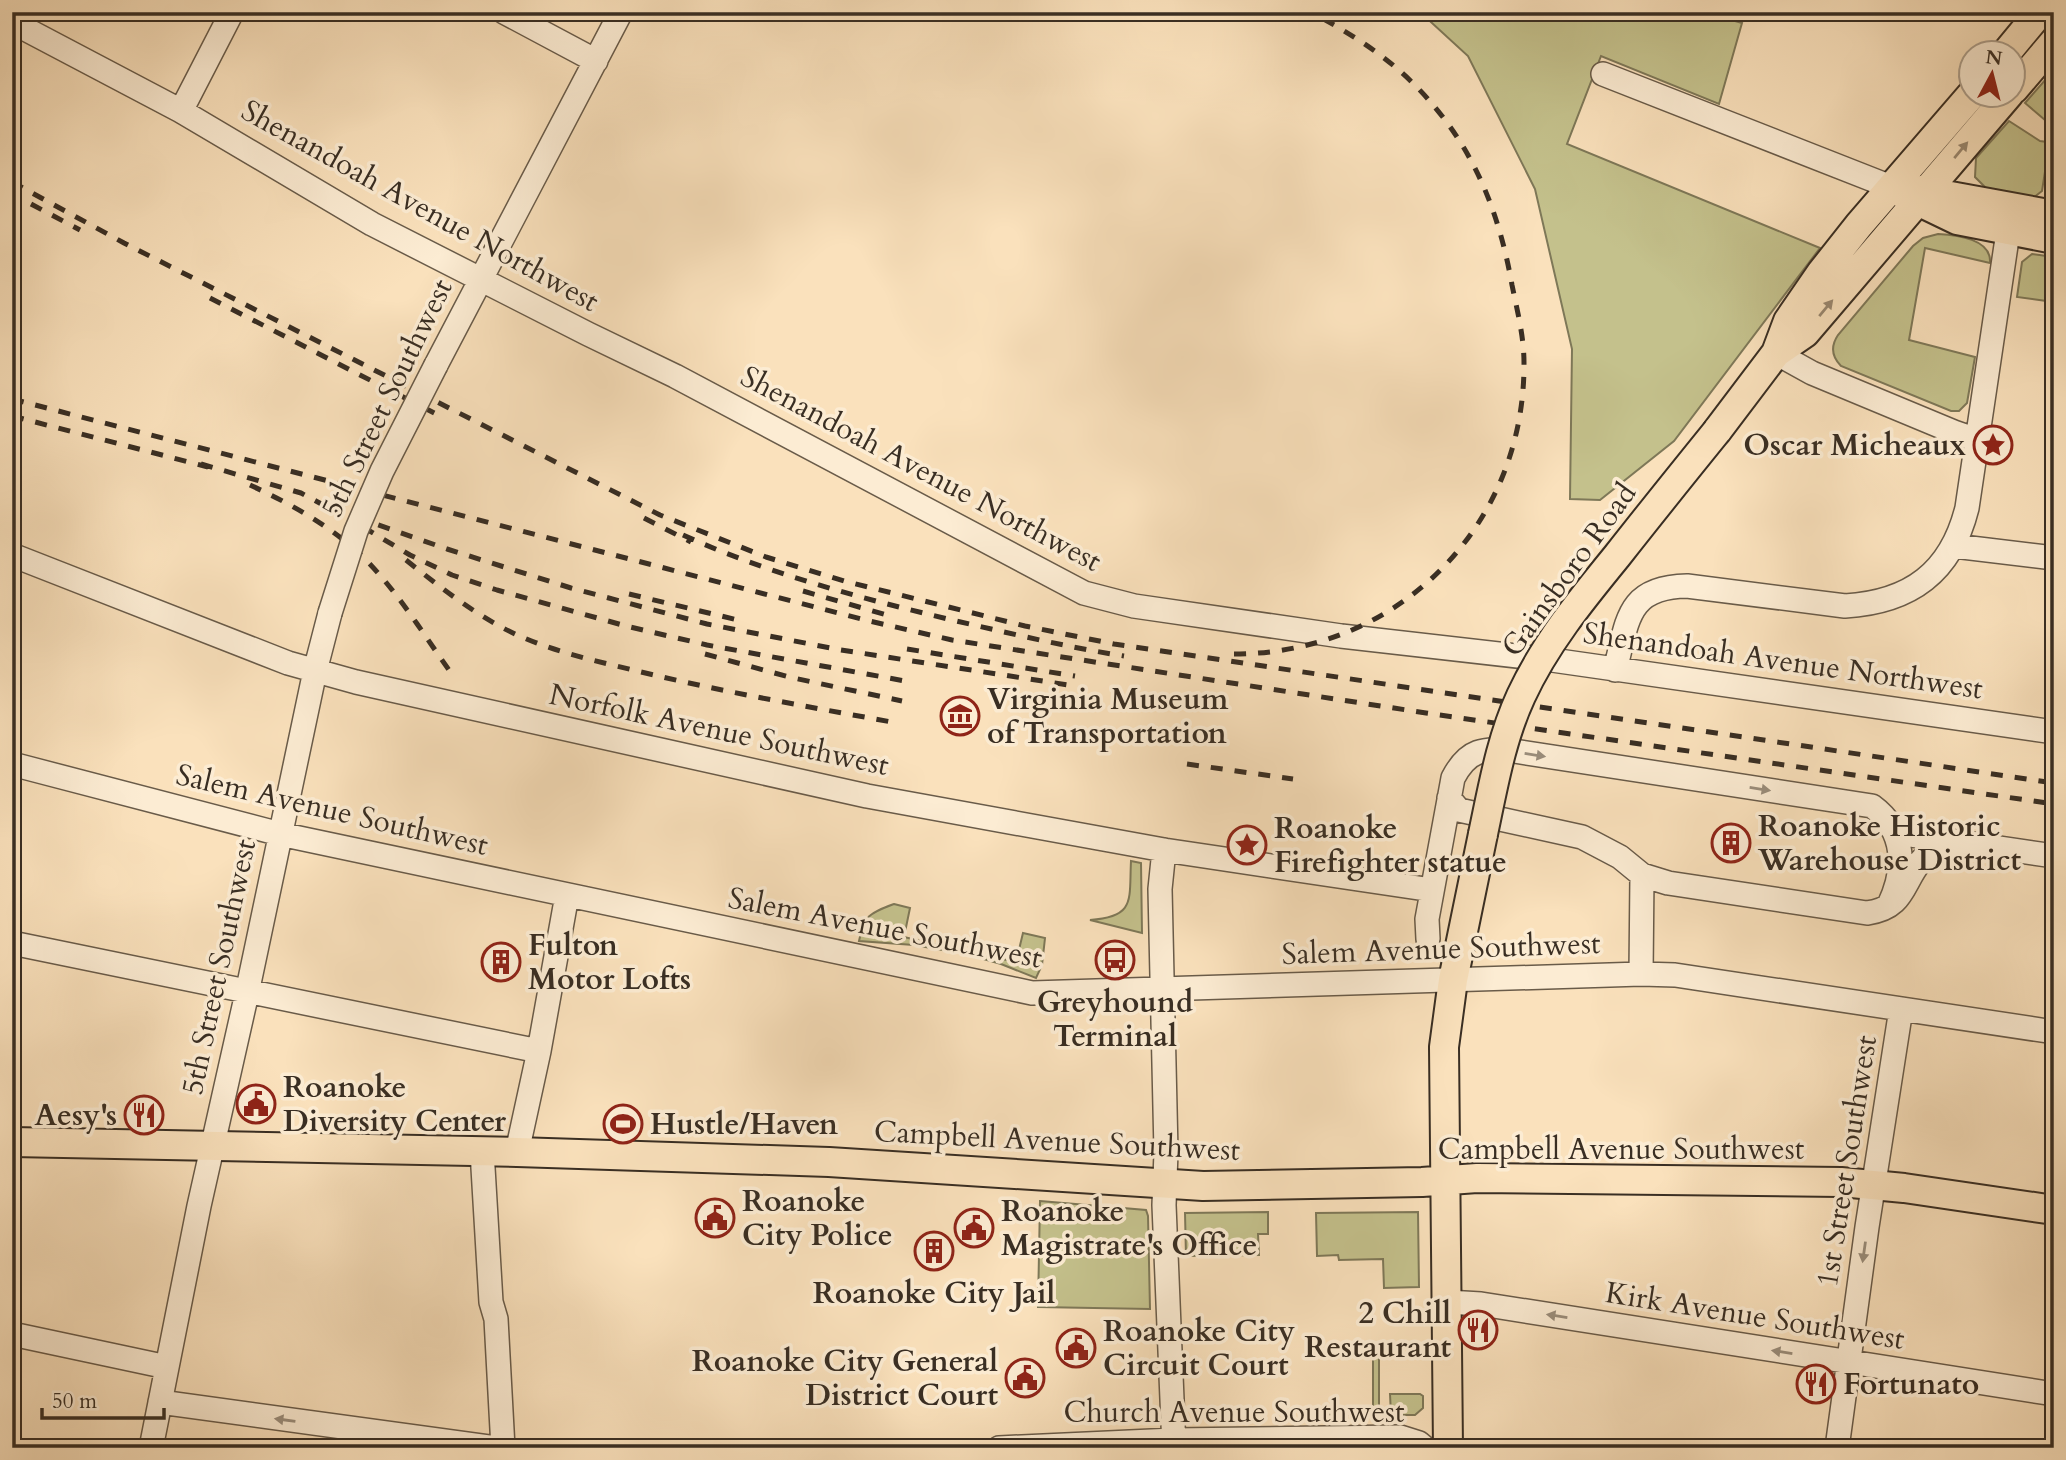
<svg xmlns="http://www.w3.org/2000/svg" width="2066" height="1460" viewBox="0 0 2066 1460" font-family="Cardo,serif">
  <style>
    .green { fill: #c4c18c; stroke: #7e7858; stroke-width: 2 }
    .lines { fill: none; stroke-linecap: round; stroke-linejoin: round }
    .minor-casing { stroke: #695b49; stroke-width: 26 }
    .major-casing { stroke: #392e23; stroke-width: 32 }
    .minor { stroke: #fcecd3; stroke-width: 23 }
    .major { stroke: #fae1bc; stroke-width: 28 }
    .rail { stroke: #392e23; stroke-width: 5; stroke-dasharray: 12 12; stroke-linecap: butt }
    .minor-bridge-casing { stroke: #695b49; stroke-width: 26; stroke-linecap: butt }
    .major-bridge-casing { stroke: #392e23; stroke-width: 32; stroke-linecap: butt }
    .minor-bridge { stroke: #fcecd3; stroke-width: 23 }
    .major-bridge { stroke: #fae1bc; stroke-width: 28 }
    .oneway { fill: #9a8870 }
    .oneway2 { fill: #9a8d7b }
    .labels { text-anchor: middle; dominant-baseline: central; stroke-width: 7; stroke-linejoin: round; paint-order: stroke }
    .street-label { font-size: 30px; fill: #392e23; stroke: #fcecd3 }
    .poi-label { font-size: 30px; font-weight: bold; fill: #392e23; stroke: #fcecd3; text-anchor: start }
  </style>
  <rect width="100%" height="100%" fill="#fae1bc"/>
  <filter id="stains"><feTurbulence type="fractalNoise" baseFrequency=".00286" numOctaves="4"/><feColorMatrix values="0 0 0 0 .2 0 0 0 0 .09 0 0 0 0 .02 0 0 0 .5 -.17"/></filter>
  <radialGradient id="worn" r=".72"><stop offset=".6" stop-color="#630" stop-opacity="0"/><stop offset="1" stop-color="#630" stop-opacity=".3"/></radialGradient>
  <path class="green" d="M1420 12H1704L1742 23 1719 104 1601 56 1567 144 1820 248 1674 441 1600 500 1570 499 1572 349 1535 189 1468 56Z
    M2054 70V121L2045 120 2025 103Z
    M2009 121 2040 141 2047 142 2049 146 2042 191 2033 198 1987 189 1975 177 1976 158Z
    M1938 234C1957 235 1992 239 1990 263L1925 248 1909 340 1975 357 1967 403 1959 411H1951L1841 366C1832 357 1830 347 1838 335L1913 246 1923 238Z
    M2032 254 2054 257V302L2017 297 2022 262Z
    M1131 861 1141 863 1142 933 1090 920C1136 917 1129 900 1131 861Z
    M894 904 910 908 904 937 954 949V952L914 945 859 941C864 915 870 913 894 904Z
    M1023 933 1045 938 1042 965 1036 978 1001 964 966 954V951L1016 962Z
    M1040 1201 1146 1210 1148 1216 1150 1309 1038 1307Z
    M1268 1212V1234H1258L1259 1255 1186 1256 1185 1213Z
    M1418 1212 1419 1287 1384 1288 1383 1259 1339 1260 1338 1255 1317 1256 1316 1213Z
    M1373 1353H1379V1414L1301 1415V1409L1373 1406Z
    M1390 1394H1420L1423 1396V1408L1415 1415H1391Z"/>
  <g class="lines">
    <defs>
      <path id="minor" d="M504 12 596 61
        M12 22 181 111 372 224 588 334 675 376 1084 593 1134 606 1341 636 1552 660 2054 732
        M1603 74 1891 187
        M181 111 232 12
        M1776 353 1812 373 1954 432 1977 440
        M436 365 621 12
        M1954 546 2054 558
        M12 555 288 663 356 682 867 796 1164 850 1432 890
        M1615 670C1628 621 1626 587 1687 586L1845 606C1911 602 1951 572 1967 508L2008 232
        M12 764 280 834 1032 993 1641 974 1675 975 2054 1032
        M1449 798 1459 810 1582 837 1620 857 1642 875 1668 883 1867 913C1904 908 1902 884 1920 862 1930 850 1944 846 1958 842
        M1890 823 1911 835 2054 856
        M1164 850 1160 889 1166 1152 1164 1205 1174 1448
        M1428 939 1427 919 1453 778C1468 749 1483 748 1514 751L1872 806C1906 831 1906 869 1889 905
        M12 943 539 1051
        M1641 974 1642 875
        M482 1151 491 1302 496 1319 503 1448
        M517 1152 539 1051 567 895
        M1447 1302 1481 1304 2054 1394
        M12 1334 167 1367
        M160 1402 496 1448
        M151 1448 199 1206 247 993 315 671 330 613
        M999 1448 1173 1440 1400 1437 1419 1443 1425 1448
        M1837 1448 1867 1227 1901 1009"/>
      <path id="major" d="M2007 52 2040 12
        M2014 89 2054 42
        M1912 189 2054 215
        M1903 194 1957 220 2054 239
        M1776 353 1805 333 2009 94
        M1717 431 1776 353 1788 321 1821 273 1859 225 1972 94
        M12 1142 517 1152 829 1162 1203 1186 1422 1182 1477 1178 1841 1182 1904 1188 2054 1210
        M1448 1448 1444 1047 1453 980 1483 834"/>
    </defs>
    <use href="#minor" class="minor-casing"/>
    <use href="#major" class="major-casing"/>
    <use href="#minor" class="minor"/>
    <use href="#major" class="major"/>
    <path class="rail" d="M12 182 124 243 660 515 766 557 844 581 1025 626 1114 644 2054 783
      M31 204 80 230
      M210 298 444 418
      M12 399 865 620 952 640 1426 713 2054 804
      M12 416 208 467
      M201 464 301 493 342 515
      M250 485C291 504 331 526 364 558 397 591 422 632 449 670
      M333 509 447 549 571 588 707 624 841 650 1075 686
      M644 518 691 542
      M363 527 410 555 452 575 497 590 626 626 707 645 905 681
      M683 535C769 574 860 598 952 620 1009 633 1066 647 1124 656
      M406 560C440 587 475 615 515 634 554 652 596 661 637 671 723 692 810 707 897 723
      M803 591 887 615
      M629 594 738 620
      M907 649 1075 676
      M705 654 789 677 902 701
      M1234 654C1397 654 1525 527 1524 363 1524 336 1517 310 1512 285 1501 223 1481 166 1442 116 1404 67 1364 41 1311 12
      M1187 764 1293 779"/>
    <defs>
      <path id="minor-bridge" d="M330 613 356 531 382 471 436 365"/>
      <path id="major-bridge" d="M1483 834C1493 787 1501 739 1521 696 1545 644 1581 600 1617 556 1650 514 1683 473 1717 431"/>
    </defs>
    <use href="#minor-bridge" class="minor-bridge-casing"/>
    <use href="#major-bridge" class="major-bridge-casing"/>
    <use href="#minor-bridge" class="minor-bridge"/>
    <use href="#major-bridge" class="major-bridge"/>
  </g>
  <defs><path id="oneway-solid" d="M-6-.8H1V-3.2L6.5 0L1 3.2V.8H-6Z" transform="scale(1.75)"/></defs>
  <g class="oneway">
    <use href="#oneway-solid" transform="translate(1961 150) rotate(-50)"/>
    <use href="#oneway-solid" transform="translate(1826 308) rotate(-50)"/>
  </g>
  <g class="oneway2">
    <use href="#oneway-solid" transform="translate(1535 755) rotate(9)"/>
    <use href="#oneway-solid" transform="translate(1760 789) rotate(9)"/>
    <use href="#oneway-solid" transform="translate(1864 1252) rotate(98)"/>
    <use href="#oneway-solid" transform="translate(1557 1316) rotate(-171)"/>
    <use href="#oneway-solid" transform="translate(1782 1352) rotate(-171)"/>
    <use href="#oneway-solid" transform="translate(285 1420) rotate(-172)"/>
  </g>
  <defs>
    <symbol id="sight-ring" viewBox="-11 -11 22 22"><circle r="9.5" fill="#fcecd3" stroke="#8f2418" stroke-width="1.5"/><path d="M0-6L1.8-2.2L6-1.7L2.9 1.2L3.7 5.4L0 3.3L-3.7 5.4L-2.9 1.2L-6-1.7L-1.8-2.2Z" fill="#8f2418"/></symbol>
    <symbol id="museum-ring" viewBox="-11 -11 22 22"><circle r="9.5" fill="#fcecd3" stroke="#8f2418" stroke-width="1.5"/><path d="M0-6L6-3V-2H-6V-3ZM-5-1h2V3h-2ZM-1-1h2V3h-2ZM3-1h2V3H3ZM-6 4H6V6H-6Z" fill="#8f2418"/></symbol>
    <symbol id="building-ring" viewBox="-11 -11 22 22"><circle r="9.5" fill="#fcecd3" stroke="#8f2418" stroke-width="1.5"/><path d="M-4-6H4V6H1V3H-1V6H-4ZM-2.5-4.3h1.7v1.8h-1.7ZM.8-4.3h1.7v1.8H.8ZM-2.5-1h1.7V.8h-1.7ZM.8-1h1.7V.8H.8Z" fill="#8f2418"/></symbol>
    <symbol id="bus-ring" viewBox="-11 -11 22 22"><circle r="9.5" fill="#fcecd3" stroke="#8f2418" stroke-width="1.5"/><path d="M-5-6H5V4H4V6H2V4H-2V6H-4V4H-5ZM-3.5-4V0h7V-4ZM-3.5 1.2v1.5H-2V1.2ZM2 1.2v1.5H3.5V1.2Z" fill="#8f2418"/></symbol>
    <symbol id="civic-ring" viewBox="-11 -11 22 22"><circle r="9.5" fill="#fcecd3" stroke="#8f2418" stroke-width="1.5"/><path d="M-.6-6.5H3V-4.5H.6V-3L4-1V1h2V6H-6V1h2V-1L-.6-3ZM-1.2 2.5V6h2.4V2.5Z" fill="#8f2418"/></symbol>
    <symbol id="restaurant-ring" viewBox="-11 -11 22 22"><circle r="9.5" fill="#fcecd3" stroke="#8f2418" stroke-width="1.5"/><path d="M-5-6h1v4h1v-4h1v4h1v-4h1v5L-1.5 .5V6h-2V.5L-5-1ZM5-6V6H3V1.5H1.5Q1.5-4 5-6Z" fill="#8f2418"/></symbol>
    <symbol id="stadium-ring" viewBox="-11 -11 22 22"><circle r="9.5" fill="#fcecd3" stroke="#8f2418" stroke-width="1.5"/><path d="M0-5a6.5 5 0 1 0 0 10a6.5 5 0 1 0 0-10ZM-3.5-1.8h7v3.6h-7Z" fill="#8f2418"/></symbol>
  </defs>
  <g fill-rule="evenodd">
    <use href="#sight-ring" x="1971" y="423" width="44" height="44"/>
    <use href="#museum-ring" x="938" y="694" width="44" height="44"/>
    <use href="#building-ring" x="1709" y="821" width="44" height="44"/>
    <use href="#sight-ring" x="1225" y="823" width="44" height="44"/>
    <use href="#bus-ring" x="1093" y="938" width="44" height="44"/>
    <use href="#building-ring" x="479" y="940" width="44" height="44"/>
    <use href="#civic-ring" x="234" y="1082" width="44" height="44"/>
    <use href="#restaurant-ring" x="122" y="1093" width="44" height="44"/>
    <use href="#stadium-ring" x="601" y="1102" width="44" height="44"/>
    <use href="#civic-ring" x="693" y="1196" width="44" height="44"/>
    <use href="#civic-ring" x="952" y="1206" width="44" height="44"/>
    <use href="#building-ring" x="912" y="1229" width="44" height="44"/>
    <use href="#restaurant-ring" x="1456" y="1308" width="44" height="44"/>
    <use href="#civic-ring" x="1054" y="1326" width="44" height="44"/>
    <use href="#civic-ring" x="1003" y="1356" width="44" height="44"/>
    <use href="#restaurant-ring" x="1794" y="1362" width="44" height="44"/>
  </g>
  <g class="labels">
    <g class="street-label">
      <text transform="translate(420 206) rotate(29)">Shenandoah Avenue Northwest</text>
      <text transform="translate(387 398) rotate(-64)">5th Street Southwest</text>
      <text transform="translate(921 469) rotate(28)">Shenandoah Avenue Northwest</text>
      <text transform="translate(1569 570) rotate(-54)">Gainsboro Road</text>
      <text transform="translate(1783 661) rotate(8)">Shenandoah Avenue Northwest</text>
      <text transform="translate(719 730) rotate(12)">Norfolk Avenue Southwest</text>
      <text transform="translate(332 810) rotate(13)">Salem Avenue Southwest</text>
      <text transform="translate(885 928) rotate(11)">Salem Avenue Southwest</text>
      <text transform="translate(1441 949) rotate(-2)">Salem Avenue Southwest</text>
      <text transform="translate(219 967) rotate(-78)">5th Street Southwest</text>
      <text transform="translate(1057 1141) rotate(3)">Campbell Avenue Southwest</text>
      <text x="1621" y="1149">Campbell Avenue Southwest</text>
      <text transform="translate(1847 1161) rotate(-81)">1st Street Southwest</text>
      <text transform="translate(1755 1316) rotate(9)">Kirk Avenue Southwest</text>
      <text x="1234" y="1412">Church Avenue Southwest</text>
    </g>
    <g class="poi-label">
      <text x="1966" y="445" text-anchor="end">Oscar Micheaux</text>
      <text x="987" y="699">Virginia Museum<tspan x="987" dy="34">of Transportation</tspan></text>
      <text x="1758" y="826">Roanoke Historic<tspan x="1758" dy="34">Warehouse District</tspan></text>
      <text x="1274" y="828">Roanoke<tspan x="1274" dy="34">Firefighter statue</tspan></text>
      <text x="528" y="945">Fulton<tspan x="528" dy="34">Motor Lofts</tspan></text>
      <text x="1115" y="1002" text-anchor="middle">Greyhound<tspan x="1115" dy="34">Terminal</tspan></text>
      <text x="283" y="1087">Roanoke<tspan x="283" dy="34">Diversity Center</tspan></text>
      <text x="117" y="1115" text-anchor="end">Aesy's</text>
      <text x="650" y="1124">Hustle/Haven</text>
      <text x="742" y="1201">Roanoke<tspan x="742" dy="34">City Police</tspan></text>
      <text x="1001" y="1211">Roanoke<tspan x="1001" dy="34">Magistrate's Office</tspan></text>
      <text x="934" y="1293" text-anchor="middle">Roanoke City Jail</text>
      <text x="1451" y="1313" text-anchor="end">2 Chill<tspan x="1451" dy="34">Restaurant</tspan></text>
      <text x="1103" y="1331">Roanoke City<tspan x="1103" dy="34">Circuit Court</tspan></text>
      <text x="998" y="1361" text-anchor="end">Roanoke City General<tspan x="998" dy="34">District Court</tspan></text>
      <text x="1843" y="1384">Fortunato</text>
    </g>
  </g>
  <rect width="2066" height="1460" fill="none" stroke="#fae1bc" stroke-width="42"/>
  <rect x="14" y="14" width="2038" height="1432" fill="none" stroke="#392e23" stroke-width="3.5"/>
  <rect x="21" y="21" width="2024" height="1418" fill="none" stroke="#392e23" stroke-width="2"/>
  <g transform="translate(1992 74) rotate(7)"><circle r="33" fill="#fcecd3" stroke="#aea08d" stroke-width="2"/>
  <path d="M0-5L12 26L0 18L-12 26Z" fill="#8f2418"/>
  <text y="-10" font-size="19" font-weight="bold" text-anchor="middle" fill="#392e23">N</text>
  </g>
  <path d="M42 1408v10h122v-10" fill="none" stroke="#392e23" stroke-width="3.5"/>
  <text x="52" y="1408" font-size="21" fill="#392e23" stroke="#fcecd3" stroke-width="5" paint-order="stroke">50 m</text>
  <rect width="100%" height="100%" filter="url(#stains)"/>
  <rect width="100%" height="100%" fill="url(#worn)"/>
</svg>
